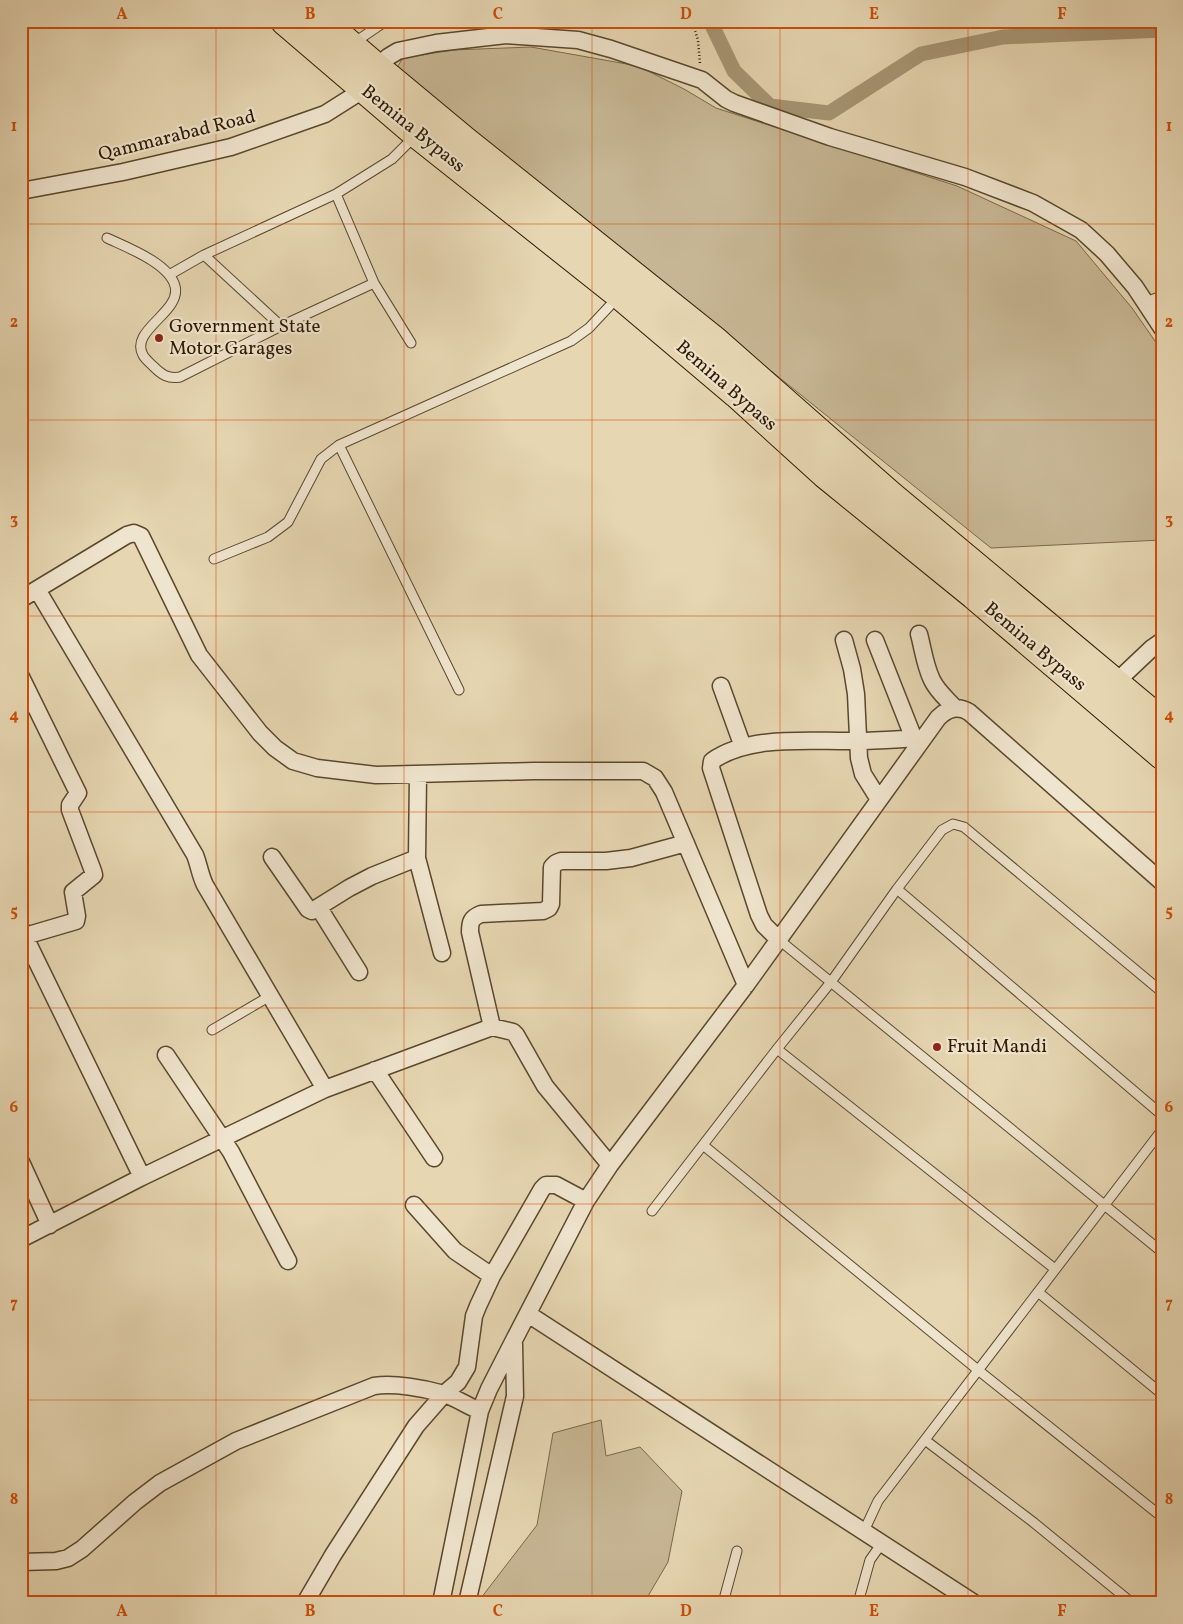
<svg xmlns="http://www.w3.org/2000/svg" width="1183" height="1624" viewBox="0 0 1183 1624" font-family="Vollkorn,serif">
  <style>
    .green { fill: #c7b694; stroke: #7a684a }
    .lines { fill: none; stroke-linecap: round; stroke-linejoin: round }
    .canal { stroke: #a79675; stroke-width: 15 }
    .lane-casing { stroke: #5b482c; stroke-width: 11 }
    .street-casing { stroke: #5b482c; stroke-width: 19 }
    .highway-casing { stroke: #2d1900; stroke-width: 30 }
    .path { stroke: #2d1900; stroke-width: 2.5; stroke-dasharray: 1 2.5; stroke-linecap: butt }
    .lane { stroke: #efe4cd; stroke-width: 9 }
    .street { stroke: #efe4cd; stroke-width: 16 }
    .highway { stroke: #e6d6b2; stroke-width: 28 }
    .grid { fill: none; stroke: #cc4f0a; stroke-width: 1; stroke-opacity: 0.55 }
    .poi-dot { fill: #8f2418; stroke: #efe4cd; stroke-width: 2 }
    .labels { text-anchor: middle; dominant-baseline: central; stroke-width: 4.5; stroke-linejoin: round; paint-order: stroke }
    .street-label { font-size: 19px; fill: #2d1900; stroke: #efe4cd }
    .poi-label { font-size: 19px; fill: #2d1900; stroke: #efe4cd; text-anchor: start }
    .neatline { fill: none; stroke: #cc4f0a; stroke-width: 2 }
    .grid-label { font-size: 16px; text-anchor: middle; font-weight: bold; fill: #cc4f0a }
  </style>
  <rect width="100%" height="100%" fill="#e6d6b2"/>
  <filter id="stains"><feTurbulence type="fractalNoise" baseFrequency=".004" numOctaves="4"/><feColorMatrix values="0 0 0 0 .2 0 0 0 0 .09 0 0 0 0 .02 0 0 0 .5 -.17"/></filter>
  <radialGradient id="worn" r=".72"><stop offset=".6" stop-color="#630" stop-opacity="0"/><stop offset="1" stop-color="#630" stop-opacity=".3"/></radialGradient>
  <path class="green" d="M531 47 638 66 684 89 716 108 957 186 1076 241 1132 308 1162 351V540L991 548 396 69 403 58 453 50Z
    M601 1420 606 1456 640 1447 682 1491 668 1562 644 1603H480L481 1598 537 1525 553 1433Z"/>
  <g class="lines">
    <path class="canal" d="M710 21 734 71 770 106 829 113 921 54 1003 37 1162 30"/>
    <defs>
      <path id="lane" d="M352 44 386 21
        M336 194 374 283 411 343
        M107 238C126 247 169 263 175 286 182 312 129 330 143 355 145 359 150 363 153 366 162 375 168 379 180 377L281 326 374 283
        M204 255 281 326
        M169 275 204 255 336 194 392 159 415 136
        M1145 302 1162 296
        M339 445 459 690
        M214 559 268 537 288 522 321 459 339 445 571 341 589 328 618 297
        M897 889 1162 1115
        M778 939 1162 1252
        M212 1030 270 996
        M777 1049 1055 1269
        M703 1145 978 1370 1162 1517
        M652 1211 777 1049 831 982 897 889 942 830 953 824 964 827 1162 992
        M1038 1292 1162 1394
        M925 1440 1033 1522 1132 1603
        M864 1531 878 1501 1162 1130
        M723 1603 737 1551
        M858 1603 870 1560 882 1543"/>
      <path id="street" d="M377 68 388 57 398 51 436 43 506 35 578 40 611 49 702 80 726 99 734 103 830 137 965 177 1033 203 1081 230 1107 254 1135 287 1162 328
        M21 191 123 172 231 147 325 114 355 95 361 86
        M38 591 195 855C199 865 200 875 205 885L325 1089
        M21 599 127 535 134 533 141 536 199 655 260 733 275 748 293 761 317 768 376 775 534 771H643L655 778 664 792 746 985
        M919 634C923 649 925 666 932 680 937 691 947 699 955 708
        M844 640 852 669 856 694 859 758 863 774 878 798
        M875 640 914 739
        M21 677 78 793 70 805V810L93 871 94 875 73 892 77 916 76 921 25 936
        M1115 683 1152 648 1162 641
        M721 686 743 747
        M418 774 417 858 442 953
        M272 857 308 909 312 911 349 888 372 876 417 858
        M319 908 359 972
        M21 929 142 1177
        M778 939 764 925 759 915 711 768 712 761C750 734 812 742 856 741 878 741 900 739 922 738
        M492 1027 470 932C470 922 471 918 481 914L543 911 549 908 551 904 552 867 556 863 561 861H606L631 858 686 843
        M166 1055 231 1152 288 1261
        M375 1070 434 1158
        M21 1162 50 1225
        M414 1205 455 1251 492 1276
        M21 1239 142 1177 325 1089 492 1027 513 1032 516 1035 545 1086 610 1165
        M528 1314 974 1603
        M21 1562 56 1561 68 1558 82 1549 135 1502 160 1483 236 1441 374 1386C394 1383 424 1388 444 1394 456 1398 468 1406 480 1411
        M305 1603 333 1555 416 1426 444 1394 458 1382 467 1367 474 1316 478 1306 492 1276 542 1189 546 1185H556L586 1201
        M441 1603 480 1411 489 1389 514 1340 586 1201 610 1165 746 985 938 718C947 709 957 705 969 712L1162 882
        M467 1603 515 1396 514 1344"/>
      <path id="highway" d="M285 21 417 134 620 295 737 394 825 474 974 595 1162 755
        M322 21 377 68 465 141 715 341 890 495 1162 722"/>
    </defs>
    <use href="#lane" class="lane-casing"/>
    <use href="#street" class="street-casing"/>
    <use href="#highway" class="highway-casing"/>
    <path class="path" d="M692 21 698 40 700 64"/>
    <use href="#lane" class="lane"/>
    <use href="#street" class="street"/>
    <use href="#highway" class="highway"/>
  </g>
  <path class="grid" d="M216 21V1603M404 21V1603M592 21V1603M780 21V1603M968 21V1603M21 224H1162M21 420H1162M21 616H1162M21 812H1162M21 1008H1162M21 1204H1162M21 1400H1162"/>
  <g class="poi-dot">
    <circle cx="159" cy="338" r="5"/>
    <circle cx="937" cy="1047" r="5"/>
  </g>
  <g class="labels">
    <g class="street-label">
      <text transform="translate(413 129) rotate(39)">Bemina Bypass</text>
      <text transform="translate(177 136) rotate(-14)">Qammarabad Road</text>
      <text transform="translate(726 386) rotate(41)">Bemina Bypass</text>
      <text transform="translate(1035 647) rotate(40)">Bemina Bypass</text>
    </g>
    <g class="poi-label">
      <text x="169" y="327">Government State<tspan x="169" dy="22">Motor Garages</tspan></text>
      <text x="947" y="1047">Fruit Mandi</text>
    </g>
  </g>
  <rect width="1183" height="1624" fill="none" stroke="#e6d6b2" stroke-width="55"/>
  <rect x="28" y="28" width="1128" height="1568" class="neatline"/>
  <g class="grid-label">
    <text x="122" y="19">A</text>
    <text x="310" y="19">B</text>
    <text x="498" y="19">C</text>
    <text x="686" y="19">D</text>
    <text x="874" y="19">E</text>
    <text x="1062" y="19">F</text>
    <text x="14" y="131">1</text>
    <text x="1169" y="131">1</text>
    <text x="14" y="327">2</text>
    <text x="1169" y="327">2</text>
    <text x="14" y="524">3</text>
    <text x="1169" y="524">3</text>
    <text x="14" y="720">4</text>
    <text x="1169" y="720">4</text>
    <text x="14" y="916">5</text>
    <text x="1169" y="916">5</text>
    <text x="14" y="1112">6</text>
    <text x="1169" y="1112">6</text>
    <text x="14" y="1308">7</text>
    <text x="1169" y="1308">7</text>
    <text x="14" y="1504">8</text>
    <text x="1169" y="1504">8</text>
    <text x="122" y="1616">A</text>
    <text x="310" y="1616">B</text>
    <text x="498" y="1616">C</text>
    <text x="686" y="1616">D</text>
    <text x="874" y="1616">E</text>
    <text x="1062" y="1616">F</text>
  </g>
  <rect width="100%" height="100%" filter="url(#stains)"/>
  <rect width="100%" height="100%" fill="url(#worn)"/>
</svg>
